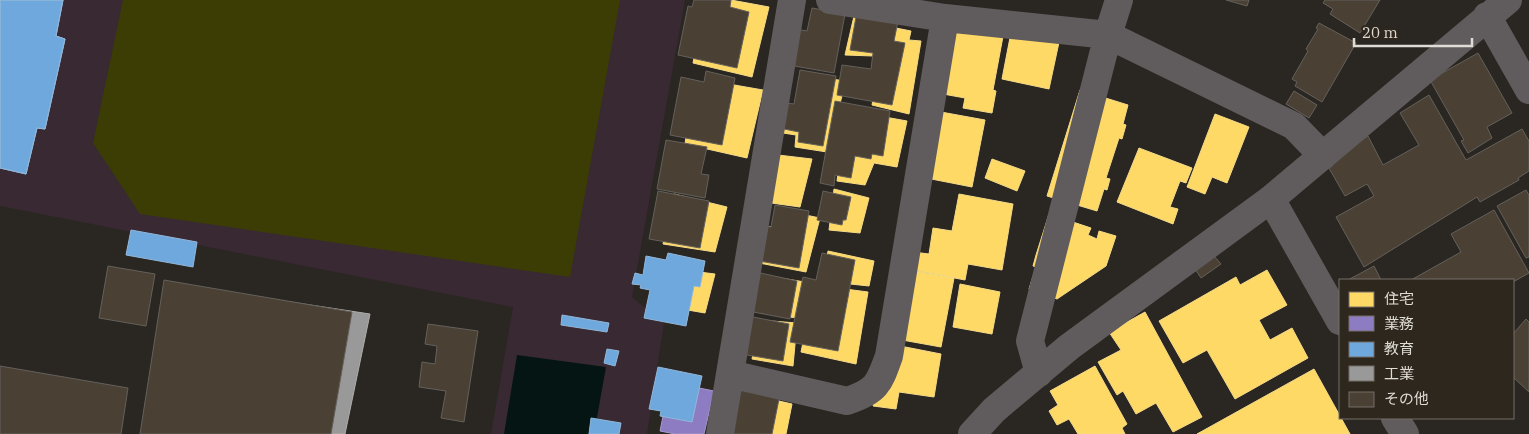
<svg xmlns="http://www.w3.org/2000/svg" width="1529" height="434" viewBox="0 0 1529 434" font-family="'IBM Plex Serif','Noto Sans JP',serif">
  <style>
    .education { fill: #392932 }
    .green { fill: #3c3d05 }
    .water { fill: #041514 }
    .homes { fill: #ffd966; stroke: #f5da87 }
    .offices { fill: #8e7cc3; stroke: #a698c8 }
    .schools { fill: #6fa8dc; stroke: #91b7da }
    .industry { fill: #999; stroke: #aeadab }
    .building { fill: #4a4134; stroke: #64605c }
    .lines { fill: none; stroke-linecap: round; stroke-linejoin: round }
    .minor { stroke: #605c5d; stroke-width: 28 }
  </style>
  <rect width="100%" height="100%" fill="#2a2622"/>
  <path class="education" d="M0 0H685L632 297 664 323 647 434H491L513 307 0 206Z"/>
  <path class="green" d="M123 0H620L570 277 140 214 93 143Z"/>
  <path class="water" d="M517 355 606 367 594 434H504Z"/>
  <path class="homes" d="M705 0H731L769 7 752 77 693 63Z
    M854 16 879 23 873 56 845 55Z
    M953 20 1004 31 993 90 996 91 992 113 963 108 965 98 943 94Z
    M1013 22 1061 33 1049 89 1002 79Z
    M886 26 911 31 909 40 921 41 909 114 872 105Z
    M808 76 846 81 827 152 795 147 796 135 783 133 788 105 801 107Z
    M723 83 763 90 747 158 685 144 692 94 721 96Z
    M1080 90 1128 105 1123 124 1126 125 1122 139 1119 138 1106 178 1110 179 1107 190 1104 189 1097 211 1047 196Z
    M846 110 907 121 897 167 874 163 865 185 837 181Z
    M941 112 985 120 972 187 916 176Z
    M1215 114 1249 127 1227 183 1212 177 1205 194 1187 187Z
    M1139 148 1192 168 1186 183 1180 181 1170 207 1178 209 1173 224 1117 202Z
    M778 155 812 159 800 207 764 202Z
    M992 159 1025 171 1017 191 985 178Z
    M834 189 869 198 860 233 829 230Z
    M674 194 727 207 715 252 663 244Z
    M959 194 1013 204 1002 270 968 264 965 280 903 268 906 251 929 254 933 228 952 231Z
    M791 212 820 218 806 272 759 263 764 226 787 228Z
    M1049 214 1091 228 1088 235 1097 239 1099 231 1116 236 1106 266 1057 299 1029 289 1036 267 1033 266 1036 255Z
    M828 251 874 261 869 286 822 281Z
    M660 267 715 274 705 313 653 304Z
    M904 269 954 278 941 347 891 338Z
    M1267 270 1287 305 1259 320 1270 340 1292 328 1308 358 1235 399 1207 350 1183 363 1159 321 1236 277 1240 285Z
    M768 276 805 282 797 318 761 313Z
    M960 284 1000 292 992 334 953 327Z
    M815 285 868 292 856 364 801 352Z
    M1145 312 1202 417 1173 432 1156 403 1136 414 1123 391 1117 395 1098 362 1121 350 1109 332Z
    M759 320 797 323 793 366 752 359Z
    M885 343 941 354 934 397 899 392 896 409 873 406Z
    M1095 366 1127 424 1122 428 1125 434H1078L1069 419 1057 425 1049 411 1058 405 1050 391Z
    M1314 369 1350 434H1197Z
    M753 395 792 404 786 434H743Z"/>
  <path class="offices" d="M670 382 714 391 704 434H675L660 431Z"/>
  <path class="schools" d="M0 0H63L56 36 65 39 45 129 37 128 26 174 0 168Z
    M0 0H63L56 36 65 39 45 129 37 128 26 174 0 168Z
    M131 230 197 242 193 267 126 255Z
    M668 253 705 261 700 287 694 286 686 326 644 318 650 290 640 288 641 285 632 284 635 273 643 275 646 256 666 260Z
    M562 315 609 323 607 332 561 325Z
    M607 349 619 351 615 366 604 363Z
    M658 367 702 376 692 422 660 416 661 411 649 409Z
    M591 418 621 423 619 434H589Z"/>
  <path class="industry" d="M178 285 370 314 345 434H157Z"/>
  <path class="building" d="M694 0H731L730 7 749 12 737 68 678 55 688 6 692 7Z
    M1226 0H1249L1247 6Z
    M1325 0H1380L1360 33 1330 14 1333 9 1323 3Z
    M812 8 845 14 834 73 783 64 790 28 807 31Z
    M856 17 898 21 894 41 905 43 892 105 837 95 842 65 871 69 873 53 850 50Z
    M1319 23 1356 43 1322 102 1295 86 1297 82 1292 79 1308 51 1306 49 1318 29 1316 28Z
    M1478 53 1512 113 1487 127 1492 138 1468 153 1461 141 1464 140 1430 80Z
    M800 70 836 76 823 146 798 142 799 132 774 127 778 102 794 104Z
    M706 71 735 78 722 145 670 135 681 77 704 82Z
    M1294 91 1317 105 1309 118 1286 104Z
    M1429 95 1466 160 1522 129 1529 141V171L1518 178 1519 180 1480 202 1477 197 1364 267 1336 217 1374 196 1367 184 1345 196 1326 163 1368 136 1383 165 1419 145 1400 113Z
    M835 101 890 111 883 156 872 154 871 159 855 156 851 178 835 175 834 186 820 183Z
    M666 140 707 147 701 174 709 175 705 198 657 189Z
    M1526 190 1529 195V257L1526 258 1497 206Z
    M658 191 709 201 700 248 649 239Z
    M823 191 851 197 846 220H843L842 225 817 220Z
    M775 205 809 211 799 268 742 258 748 224 771 227Z
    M1494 210 1529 273 1513 282V280H1411L1461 252 1451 234Z
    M822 253 855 260 838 351 790 342 803 277 816 280Z
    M1214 256 1221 264 1201 278 1195 269Z
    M108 266 155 274 146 326 99 318Z
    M1374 266 1381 280H1348Z
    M756 272 797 281 790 319 748 311Z
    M164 280 352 312 331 434H140Z
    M748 316 789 324 783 361 741 354Z
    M1526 319 1529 322V392L1513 377V334Z
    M428 324 478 331 464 422 441 418 446 391 419 387 422 362 435 364 437 346 425 344Z
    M0 366 128 388 121 434H0Z
    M741 387 780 394 772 434H732Z"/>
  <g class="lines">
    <path class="minor" d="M830 0 945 18 1108 35 1294 126 1323 156
      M1487 16 1529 90
      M1271 199 1340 321
      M1039 373 1030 341 1108 35 1119 0
      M730 374 847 401C877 391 879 384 889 356L945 18
      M1395 418 1405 434
      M720 434 792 0
      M972 434 994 410 1069 347 1271 199 1508 0"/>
  </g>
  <rect x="1339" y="279" width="175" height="140" fill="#2e271e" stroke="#756f67"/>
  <rect x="1349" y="292" width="25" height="15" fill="#ffd966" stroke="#756f67"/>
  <text x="1384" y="304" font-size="15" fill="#dfdbd5">住宅</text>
  <rect x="1349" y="316" width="25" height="15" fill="#8e7cc3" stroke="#756f67"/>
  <text x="1384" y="329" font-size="15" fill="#dfdbd5">業務</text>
  <rect x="1349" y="342" width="25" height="15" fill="#6fa8dc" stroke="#756f67"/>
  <text x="1384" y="354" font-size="15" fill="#dfdbd5">教育</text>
  <rect x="1349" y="366" width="25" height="15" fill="#999999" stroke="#756f67"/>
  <text x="1384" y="379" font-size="15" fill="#dfdbd5">工業</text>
  <rect x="1349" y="392" width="25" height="15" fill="#4a4134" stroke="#756f67"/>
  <text x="1384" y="404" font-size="15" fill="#dfdbd5">その他</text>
  <path d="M1354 38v8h118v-8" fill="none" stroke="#dfdbd5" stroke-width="2.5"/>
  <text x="1362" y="38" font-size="15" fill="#dfdbd5" stroke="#2e271e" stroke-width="4" paint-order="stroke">20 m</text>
</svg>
